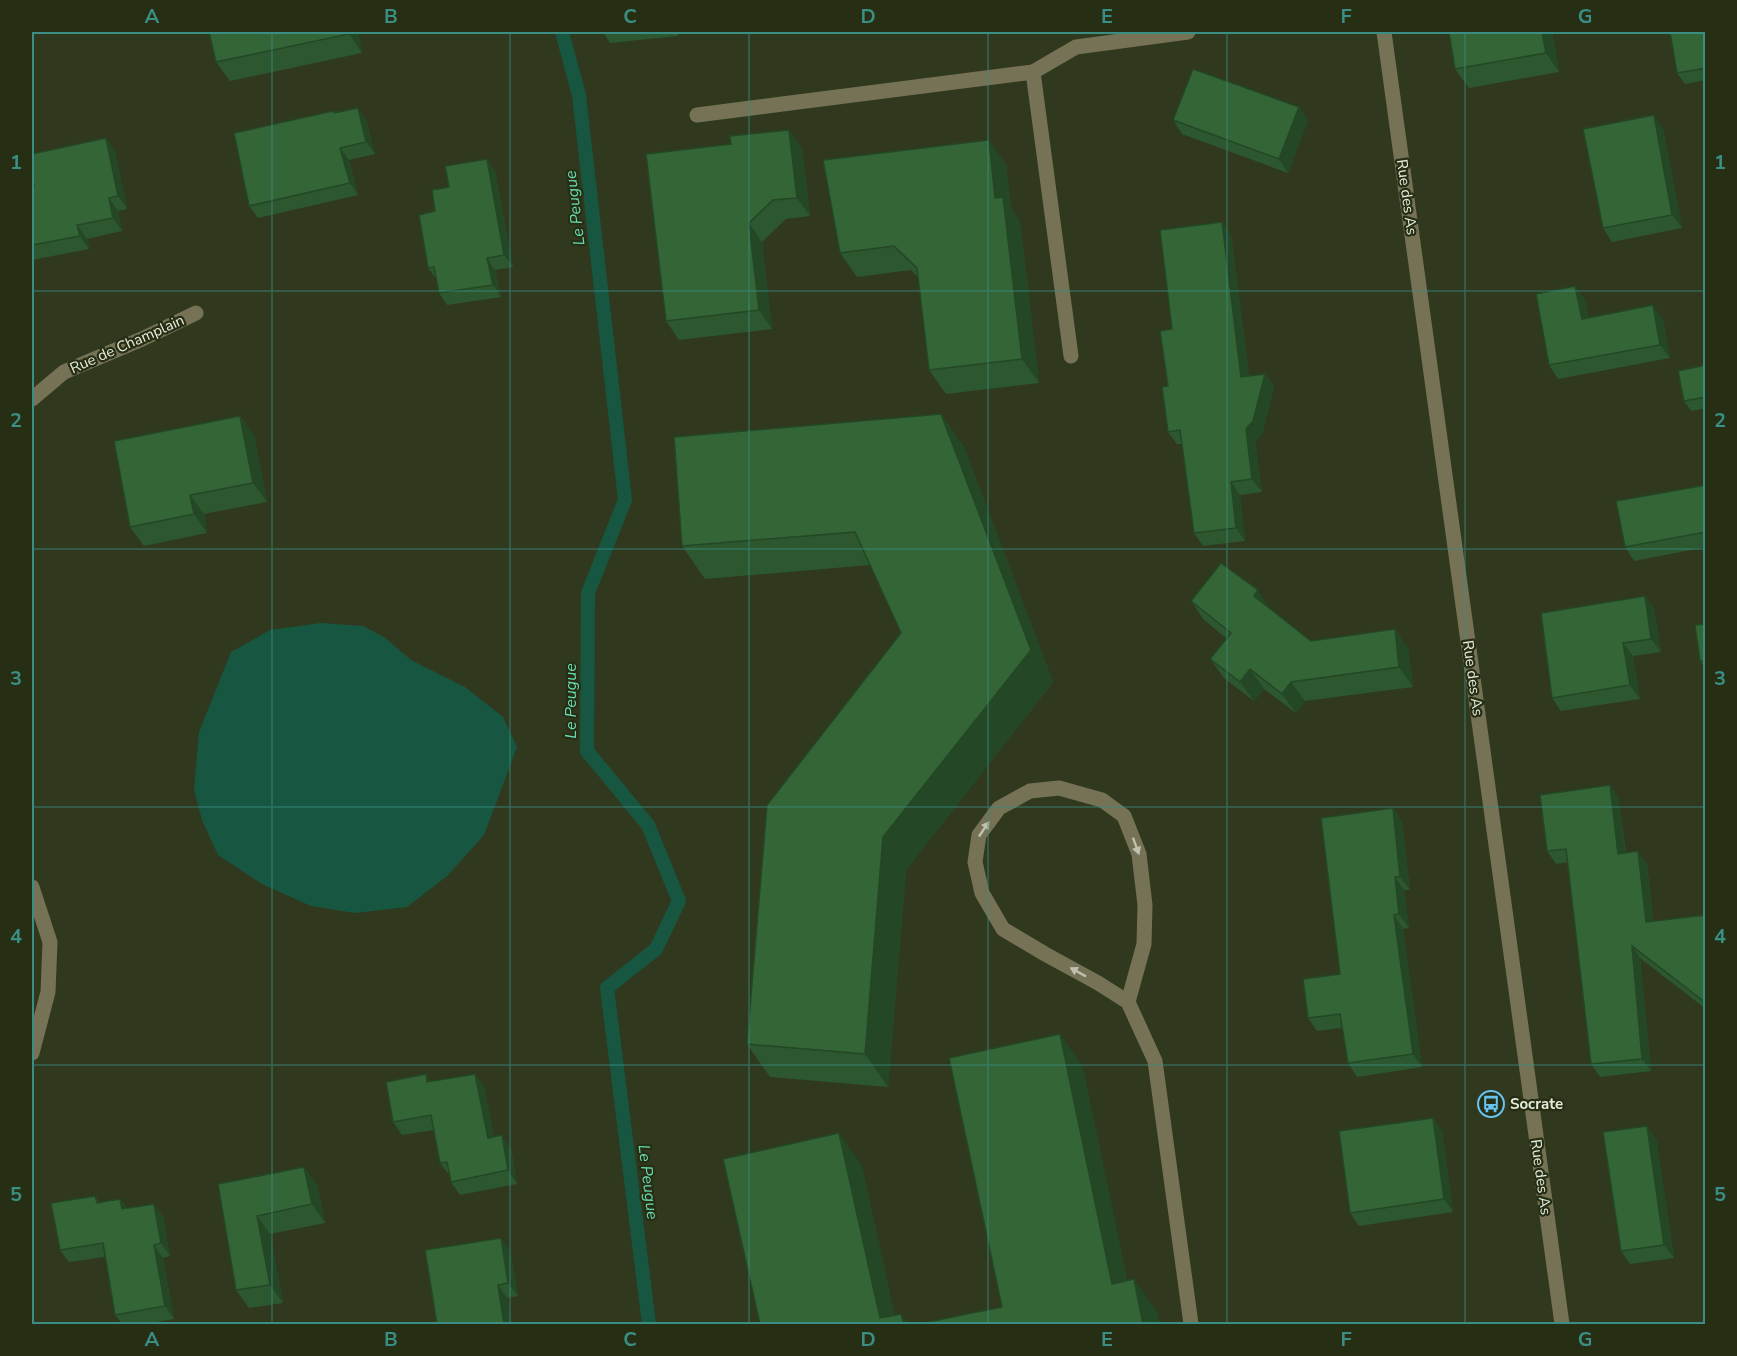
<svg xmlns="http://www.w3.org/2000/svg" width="1737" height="1356" viewBox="0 0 1737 1356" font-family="'Nunito Sans',sans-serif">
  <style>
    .water { fill: #175742 }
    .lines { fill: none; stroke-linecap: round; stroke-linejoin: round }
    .stream { stroke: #175742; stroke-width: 14 }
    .service { stroke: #767256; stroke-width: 15 }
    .minor { stroke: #767256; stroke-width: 15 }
    .wall { fill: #2c572f }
    .shaded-wall { fill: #244726 }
    .building { fill: #336537; stroke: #244726; stroke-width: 1.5 }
    .oneway { fill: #bfc1ad }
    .grid { fill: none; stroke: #3a8e84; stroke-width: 1.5; stroke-opacity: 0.55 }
    .labels { text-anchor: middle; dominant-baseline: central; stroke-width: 4.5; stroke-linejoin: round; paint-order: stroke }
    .street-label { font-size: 15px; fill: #e6ecdc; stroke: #262e14 }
    .poi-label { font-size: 15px; font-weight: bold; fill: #e6ecdc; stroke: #262e14; text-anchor: start }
    .water-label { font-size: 16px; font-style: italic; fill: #69dcb3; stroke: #262e14 }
    .neatline { fill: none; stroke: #3a8e84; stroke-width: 2 }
    .grid-label { font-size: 20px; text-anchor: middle; font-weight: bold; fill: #3a8e84 }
  </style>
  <rect width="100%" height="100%" fill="#30391e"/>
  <path class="water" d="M321 623 363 626 384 637 411 660 465 687 503 717 517 747 484 835 447 876 407 907 355 913 311 906 262 884 218 855 202 820 194 790 199 732 231 652 270 630Z"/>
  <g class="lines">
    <path class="stream" d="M562 32 579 95 625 500 588 593 587 751 648 825 679 901 656 949 607 988 649 1324"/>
    <path class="service" d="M1033 72 1071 356
      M697 115 1033 72 1076 47 1188 32"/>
    <path class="minor" d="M1384 32 1562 1324
      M32 399 64 372 142 339 196 313
      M32 887 50 942 48 992 32 1053
      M1128 1002 1144 944 1145 905 1139 854 1124 816 1102 800 1059 788 1030 791 999 808 979 835 975 862 982 893 1003 929 1045 954 1098 983 1128 1002 1155 1061 1191 1324"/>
  </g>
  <path class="wall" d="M209 32H358L362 53 230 81 216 62Z
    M603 32H678V36L610 43Z
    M1552 32 1559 72 1469 88 1455 69Z
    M1706 32V80L1685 84 1677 73Z
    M358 108 366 120 375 154 349 160 358 195 258 218 249 206 334 112Z
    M1173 120H1308L1288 173 1182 134Z
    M1663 129 1682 228 1612 242 1603 228Z
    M789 130 802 148 810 216 786 219 762 242 772 329 679 340 666 321 731 144Z
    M106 138 115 152 127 209 118 211 122 231 87 239 89 249 32 260V187L34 186Z
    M1006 164 1011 208 1020 222 1039 383 946 394 929 370 918 277 911 270 857 277 840 253Z
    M495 171 513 267 495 270 501 297 447 305 439 293 437 280 428 268 435 211 449 187Z
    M1222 222 1231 235 1249 376 1265 374 1274 387 1262 434 1255 442 1262 492 1240 495 1245 541 1203 546 1194 533 1182 444H1177L1168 432V386L1172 329Z
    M1585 299 1588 318 1663 319 1670 358 1558 379 1549 365Z
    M1706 365V408L1691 411 1684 401Z
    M941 414 964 447 1053 682 906 870 888 1087 770 1077 747 1044 901 633 870 565 705 579 682 546Z
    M240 416 254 435 267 502 204 514 207 533 144 546 130 527Z
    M1706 485V547L1634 561 1625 547Z
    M1645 596 1654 609 1661 652 1633 656 1640 699 1561 711 1552 698Z
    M1191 601 1271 610 1311 641 1408 648 1413 687 1305 701 1296 713 1264 689 1254 701 1224 678 1210 659 1226 638 1204 620Z
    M1706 624V669L1700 661Z
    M1610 785 1618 797 1626 853 1647 864 1653 921 1706 915V1009L1640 958 1651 1071 1600 1077 1591 1064 1568 862 1556 864 1547 851Z
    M1393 808 1402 822 1410 890H1404L1409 928 1403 929 1422 1067 1357 1077 1348 1063 1342 1028 1317 1031 1308 1018 1340 974Z
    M475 1074 484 1087 494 1137 511 1148 517 1184 460 1195 451 1182 450 1176 440 1163 434 1130 402 1135 393 1122 431 1081Z
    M1433 1118 1442 1131 1453 1212 1359 1226 1350 1213Z
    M1656 1139 1674 1258 1630 1264 1621 1251Z
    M304 1167 317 1185 325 1223 270 1234 283 1303 249 1308 236 1290 218 1184Z
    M95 1196 99 1202 120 1199 127 1208 154 1204 163 1217 170 1256 163 1258 174 1319 145 1324H122L115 1315 105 1257 69 1262 60 1250Z
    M510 1251 518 1296 507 1298 511 1324H437Z"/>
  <path class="shaded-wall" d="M349 32H358L362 53 349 34Z
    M1542 32H1552L1559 72 1546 53Z
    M1299 107 1308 120 1288 173 1279 159Z
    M358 108 366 120 375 154 366 142Z
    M1654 115 1663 129 1682 228 1672 215Z
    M789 130 802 148 810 216 797 198Z
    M106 138 115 152 127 209 118 196Z
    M989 140 1006 164 1011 208 1020 222 1039 383 1022 359 995 198Z
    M340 148 349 160 358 195 350 183Z
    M487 159 495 171 513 267 504 255Z
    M109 198 118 211 122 231 113 218Z
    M1222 222 1231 235 1251 390 1241 377Z
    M749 223 762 242 772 329 759 310Z
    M77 225 87 239 89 249 80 236Z
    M487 258 495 270 501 297 493 285Z
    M1575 286 1585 299 1591 332 1582 319Z
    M1653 305 1663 319 1670 358 1660 345Z
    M1265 374 1274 387 1262 434 1255 442 1262 492 1252 479 1246 429Z
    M941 414 964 447 1053 682 906 870 888 1087 865 1054 883 837Z
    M240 416 254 435 267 502 253 483Z
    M1231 482 1240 495 1245 541 1236 528Z
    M190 495 204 514 207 533 194 514Z
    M1258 590 1271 610 1254 596Z
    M1645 596 1654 609 1661 652 1651 639Z
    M1395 629 1408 648 1413 687 1399 667Z
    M1623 643 1633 656 1640 699 1630 685Z
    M1250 669 1264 689 1254 701 1240 682Z
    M1291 682 1305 701 1296 713 1282 694Z
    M1610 785 1618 797 1627 866 1618 854Z
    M1393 808 1402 822 1410 890 1400 877Z
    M1638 851 1647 864 1654 934 1646 922Z
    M1395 877 1404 890 1409 928 1399 914Z
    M1394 915 1403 929 1422 1067 1413 1054Z
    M1632 946 1640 958 1651 1071 1642 1059Z
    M1060 1034 1083 1067 1135 1317 1112 1284Z
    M426 1074 435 1087 427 1082Z
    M475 1074 484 1087 497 1151 488 1138Z
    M1433 1118 1442 1131 1453 1212 1444 1199Z
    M1647 1126 1656 1139 1674 1258 1664 1245Z
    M839 1133 862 1166 897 1324 880 1318Z
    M502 1135 511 1148 517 1184 508 1170Z
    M304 1167 317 1185 325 1223 312 1204Z
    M120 1199 130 1212 122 1209Z
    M154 1204 163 1217 170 1256 161 1243Z
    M257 1216 270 1234 283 1303 270 1285Z
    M501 1238 510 1251 518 1296 508 1283Z
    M154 1245 163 1258 174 1319 165 1306Z
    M1134 1279 1157 1312 1160 1324H1143Z
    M498 1285 507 1298 511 1324H504Z
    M901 1314 909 1324H904Z"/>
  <path class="building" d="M209 32H349V34L216 62Z
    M1449 32H1542L1546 53 1455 69Z
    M1670 32H1706V68L1677 73Z
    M1193 69 1299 107 1279 159 1173 120Z
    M358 108 366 142 340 148 350 183 249 206 234 133 333 111 334 113Z
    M1654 115 1672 215 1603 228 1583 129Z
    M789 130 797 198 773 200 749 223 759 310 666 321 646 154 731 144 730 136Z
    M106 138 118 196 109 198 113 218 77 225 80 236 32 245V187L34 186 32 172V154Z
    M989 140 995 198 1003 197 1022 359 929 370 917 268 894 246 840 253 823 160Z
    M487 159 504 255 487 258 493 285 439 293 434 267 428 268 419 215 435 211 432 190 449 187 445 166Z
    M1222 222 1241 377 1265 374 1253 421 1246 429 1252 479 1231 482 1236 528 1194 533 1180 430 1168 432 1162 387 1168 386 1160 331 1172 329 1160 230Z
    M1575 286 1582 319 1653 305 1660 345 1549 365 1536 294Z
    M1706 365V397L1684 401 1678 371Z
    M941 414 1031 650 883 837 865 1054 747 1044 767 805 901 633 855 532 682 546 674 437Z
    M240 416 253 483 190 495 194 514 130 527 114 441Z
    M1706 485V532L1625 547 1616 501Z
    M1221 563 1258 590 1254 596 1311 641 1395 629 1399 667 1291 682 1282 694 1250 669 1240 682 1210 659 1231 633 1191 601Z
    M1645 596 1651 639 1623 643 1630 685 1552 698 1541 613Z
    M1706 624V660L1700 661 1695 625Z
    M1610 785 1618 854 1638 851 1646 922 1706 915V1003L1632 946 1642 1059 1591 1064 1566 849 1547 851 1540 795Z
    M1393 808 1400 877H1395L1399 914 1394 915 1413 1054 1348 1063 1340 1014 1308 1018 1303 979 1340 974 1321 818Z
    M1060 1034 1112 1284 1134 1279 1143 1324H918L1002 1307 949 1058Z
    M426 1074 427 1082 475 1074 488 1138 502 1135 508 1170 451 1182 447 1162 440 1163 431 1115 393 1122 386 1082Z
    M1433 1118 1444 1199 1350 1213 1339 1131Z
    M1647 1126 1664 1245 1621 1251 1603 1132Z
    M839 1133 880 1318 901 1314 904 1324H760L723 1159Z
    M304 1167 312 1204 257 1216 270 1285 236 1290 218 1184Z
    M95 1196 97 1203 120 1199 122 1209 154 1204 161 1243 154 1245 165 1306 115 1315 103 1243 60 1250 51 1203Z
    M501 1238 508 1283 498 1285 504 1324H437L425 1250Z"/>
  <defs><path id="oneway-solid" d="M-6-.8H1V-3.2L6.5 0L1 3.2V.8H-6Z" transform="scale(1.5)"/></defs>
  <g class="oneway">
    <use href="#oneway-solid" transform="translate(984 829) rotate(-56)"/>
    <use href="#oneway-solid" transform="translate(1136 846) rotate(70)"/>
    <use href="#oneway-solid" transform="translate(1078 972) rotate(-151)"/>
  </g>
  <path class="grid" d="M272 32V1324M510 32V1324M749 32V1324M988 32V1324M1227 32V1324M1465 32V1324M32 291H1706M32 549H1706M32 807H1706M32 1065H1706"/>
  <defs>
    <symbol id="bus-ring" viewBox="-11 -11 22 22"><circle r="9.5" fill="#262e14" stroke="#69c3f1" stroke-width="1.5"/><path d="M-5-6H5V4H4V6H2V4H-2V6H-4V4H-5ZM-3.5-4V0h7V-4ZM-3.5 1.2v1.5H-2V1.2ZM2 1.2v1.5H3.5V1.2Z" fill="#69c3f1"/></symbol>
  </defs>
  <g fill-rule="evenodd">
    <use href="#bus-ring" x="1476" y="1089" width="30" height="30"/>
  </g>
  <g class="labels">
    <g class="street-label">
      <text transform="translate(1407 197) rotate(82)">Rue des As</text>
      <text transform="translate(127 344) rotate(-24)">Rue de Champlain</text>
      <text transform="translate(1473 678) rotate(82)">Rue des As</text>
      <text transform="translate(1541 1177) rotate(82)">Rue des As</text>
    </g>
    <g class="poi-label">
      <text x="1510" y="1104">Socrate</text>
    </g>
    <g class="water-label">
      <text transform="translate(575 208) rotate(-97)">Le Peugue</text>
      <text transform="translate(571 701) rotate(-90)">Le Peugue</text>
      <text transform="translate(648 1182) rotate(83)">Le Peugue</text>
    </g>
  </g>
  <rect width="1737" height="1356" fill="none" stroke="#262e14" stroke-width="66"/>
  <rect x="33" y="33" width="1671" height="1290" class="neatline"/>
  <g class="grid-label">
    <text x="152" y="23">A</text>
    <text x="391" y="23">B</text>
    <text x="630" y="23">C</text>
    <text x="868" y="23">D</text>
    <text x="1107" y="23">E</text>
    <text x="1346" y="23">F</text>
    <text x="1585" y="23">G</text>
    <text x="16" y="169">1</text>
    <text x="1720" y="169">1</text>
    <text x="16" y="427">2</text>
    <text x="1720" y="427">2</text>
    <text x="16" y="685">3</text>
    <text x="1720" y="685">3</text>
    <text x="16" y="943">4</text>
    <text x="1720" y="943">4</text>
    <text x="16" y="1201">5</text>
    <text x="1720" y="1201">5</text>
    <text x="152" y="1346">A</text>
    <text x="391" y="1346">B</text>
    <text x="630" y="1346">C</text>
    <text x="868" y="1346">D</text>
    <text x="1107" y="1346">E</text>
    <text x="1346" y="1346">F</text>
    <text x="1585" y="1346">G</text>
  </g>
</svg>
